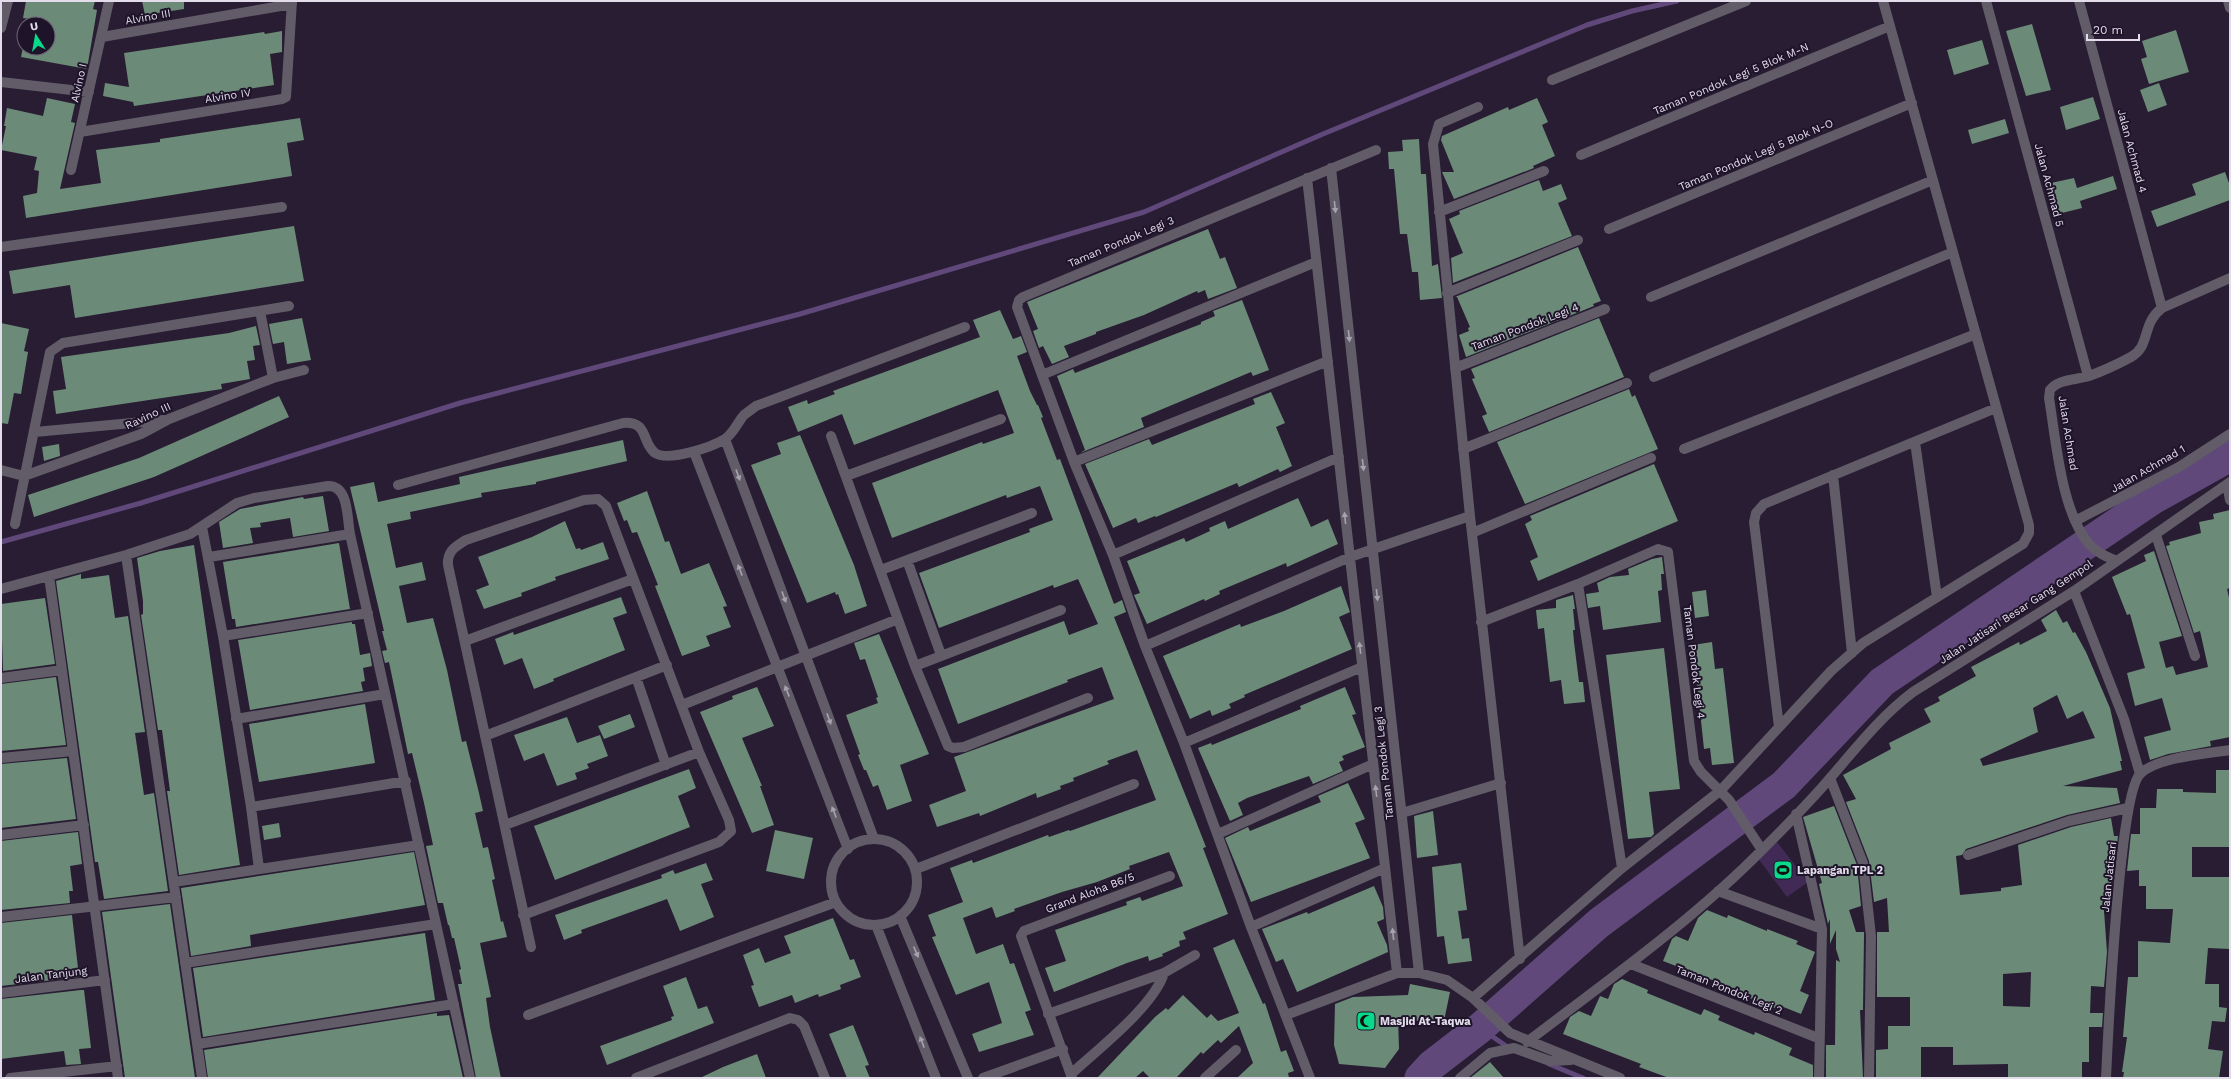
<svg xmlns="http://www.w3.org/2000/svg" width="2231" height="1079" viewBox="0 0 2231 1079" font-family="'Work Sans',sans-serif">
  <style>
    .park { fill: #412b56 }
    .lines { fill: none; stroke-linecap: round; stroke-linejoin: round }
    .stream { stroke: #60497a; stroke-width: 5 }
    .river { stroke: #60497a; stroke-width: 31 }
    .building { fill: #6c8a78; fill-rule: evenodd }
    .minor { stroke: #615c68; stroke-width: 10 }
    .oneway { fill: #a8a2b0 }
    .labels { text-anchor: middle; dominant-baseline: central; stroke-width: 4; stroke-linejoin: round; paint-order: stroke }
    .street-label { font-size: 11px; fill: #e3dceb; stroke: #1e1429 }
    .poi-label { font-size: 11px; font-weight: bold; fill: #e3dceb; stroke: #1e1429; text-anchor: start }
  </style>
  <rect width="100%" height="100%" fill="#281d33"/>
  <path class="park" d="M1777 842 1808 882 1787 897 1757 857Z"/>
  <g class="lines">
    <path class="stream" d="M1 542 141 503 460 403 800 314 1144 212 1323 134 1587 25 1632 11 1677 1
      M1480 1028 1509 1048
      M1549 1064 1583 1078"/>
    <path class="river" d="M1420 1078 1432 1065 1480 1028 1599 923 1784 785 1882 682 2153 499 2230 456"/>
  </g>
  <path class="building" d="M26 1H95L93 9 97 10 87 69 21 57 24 42V48H48V24H28L29 19 23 18Z
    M142 1H184V9L145 15Z
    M2032 24 2051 90 2026 96 2006 31Z
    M2176 30 2189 72 2149 84 2141 59 2147 57 2142 41Z
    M282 31V52L270 54 274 85 134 106 133 102 103 96 105 83 129 87 124 53 264 32 265 34Z
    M1982 40 1989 64 1954 75 1947 50Z
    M2159 83 2167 105 2148 112 2140 90Z
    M2093 97 2100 119 2066 130 2060 107Z
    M47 98 75 104 71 122 75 123 60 189 101 183 96 150 160 142V139L300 118 304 140 287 143 292 176 26 218 23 196 37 193 39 171 34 170 37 157 1 150 6 126H4L7 108 43 116Z
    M1537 98 1548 122 1542 125 1555 156 1533 166 1534 168 1454 199 1442 172H1454L1441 140 1442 136 1508 107 1509 110Z
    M2005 119 2009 133 1972 144 1968 130Z
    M1419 139 1421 174H1426L1432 266 1438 264 1442 298 1420 300 1418 272H1412L1407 234H1400L1394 169H1389L1388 152 1403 151 1402 140Z
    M2225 172 2230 186V200L2157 227 2151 211 2196 195 2192 184Z
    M2113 176 2117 189 2080 201 2082 208 2058 214 2051 183 2074 178 2077 188Z
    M1539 180 1543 191 1561 184 1567 199 1558 203 1572 236 1453 283 1451 258 1463 253 1449 219 1460 214 1459 211Z
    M294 226 304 281 75 318 70 285 13 294 9 271Z
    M1208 229 1220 259 1225 257 1237 288 1208 299 1205 290 1198 293 1197 291 1144 315 1096 332V334L1064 346 1069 357 1052 364 1043 346 1039 348 1033 331 1038 329 1027 302Z
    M1578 247 1601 301 1593 304 1594 306 1466 357 1459 335 1469 331 1468 328 1470 327 1457 297H1455Z
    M1242 300 1269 370 1253 376 1251 372 1141 418 1144 427 1080 453 1085 450 1057 376 1073 369 1075 373 1201 324V322L1215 316 1213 311Z
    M1000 310 1013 339 1021 336 1027 352 1017 356 1030 391 1037 405H1038L1043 417 1041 418 1057 460 1060 459 1114 604 1122 600 1126 612 1114 617 1195 819 1206 847 1203 848 1228 914 1183 932 1186 939 1179 941 1180 946 1162 954 1163 956 1149 961 1148 956 1127 963 1054 992 1045 968 1066 961 1055 930 1127 905 1126 902 1140 897 1142 901 1183 886 1169 852 1129 866 1130 869 1097 882 1062 892 1014 909 1015 911 996 918 992 907 963 918 976 954 1003 944 1010 964 1014 963 1031 1010 1025 1012 1034 1035 979 1052 972 1034 1002 1023 989 982 956 995 932 937 936 936 928 915 963 902 950 868 972 860 973 863 1048 835 1049 837 1069 830 1070 831 1156 800 1137 750 1107 761 1109 764 1073 778 1074 781 1060 786 1061 789 1037 798 1036 793 980 816 979 813 937 827 929 805 966 791 954 757 1114 699 1102 667 1067 680 1068 682 958 724 938 669 1064 621 1069 635 1098 624 1078 579 1054 588 1053 585 939 628 919 573 1030 532 1029 529 1053 520 1040 486 1007 498 1006 495 892 538 872 483 982 442 983 444 1014 433 998 390 854 445 842 414 798 432 788 407 807 400 808 404 835 394 833 391 980 337 973 320Z
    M302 318 311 360 287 364 284 342 273 344 269 324Z
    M1599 318 1624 377 1489 432 1482 416 1487 414 1472 379 1475 378 1471 369Z
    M1 323 29 329 24 351 28 352 21 394 14 393 8 424 1 423Z
    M256 326 260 345 253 346 255 360 247 361 250 379 221 384 222 389 56 414 53 391 66 389 61 357 229 333Z
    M1629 389 1632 397 1635 395 1658 449 1525 504 1497 442Z
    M1271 392 1285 423 1276 427 1292 466 1280 472 1278 469 1239 487 1237 483 1156 517 1155 516 1138 523 1136 518 1113 528 1085 464 1149 439 1152 445 1255 404 1253 399Z
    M279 396 289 417 154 477 34 517 28 495 139 458Z
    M800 435 854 565 867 606 845 614 838 594 836 595 835 592 807 603 751 465 781 454 777 443Z
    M623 440 627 461 536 482V484L481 493 482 497 410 512 411 519 387 524 396 568 422 562 426 580 399 586 407 623 433 618 447 670 462 742 466 741 479 793 483 811 475 813 483 848 488 847 495 879 492 880 501 922 503 921 507 937 480 943 491 997 486 998 490 1027 501 1078H476L458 984H462L459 970 461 969 454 938H452L449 925H448L443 903H438L426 846 433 845 424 803 412 753 408 754 389 662 385 663 382 651 387 650 382 631H384L350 487 374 482 378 502 460 484 459 477Z
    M59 444 60 456 44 461 42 447Z
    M1654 464 1678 521 1538 581 1530 561 1538 557 1525 524 1532 520 1530 516Z
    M647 491 665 542 669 541 681 574 709 563 727 606 723 607 731 627 706 636 710 646 682 656 655 586 658 585 637 532 632 533 627 520 624 521 617 503Z
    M323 496 329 531 293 537 290 518 260 523 261 527 250 528 253 543 223 548 219 522 240 509 303 497 304 499Z
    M1298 498 1311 527 1328 519 1338 544 1287 567 1286 563 1219 591 1220 594 1205 601 1204 599 1147 624 1134 595 1140 593 1127 561 1184 538 1186 542 1210 531 1209 528 1225 521 1228 529Z
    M2230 510V588L2227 589 2230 602V737L2210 741 2211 746 2168 754 2150 760 2144 737 2171 730 2162 698 2135 706 2127 673 2145 668 2130 614 2127 615 2112 577 2146 561 2144 555 2154 551 2182 636 2159 642 2166 668 2173 666 2176 675 2208 667 2200 631 2194 633 2166 546 2170 545 2169 542 2201 533 2199 522 2214 519 2213 514Z
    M565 521 576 549 580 548 581 550 603 542 609 559 555 577 556 580 521 593 522 596 484 609 476 590 489 585 478 557 532 537Z
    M339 543 350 609 236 627 235 619H232L223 562Z
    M194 545 240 865 179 875 167 791H170L162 730H158L141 615 143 614V601L137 558 160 551Z
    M1662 557 1664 574H1661L1662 590 1658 591 1661 622 1603 630 1600 606 1588 608 1586 594 1599 592 1597 583 1610 577 1629 575 1628 569 1652 559Z
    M81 574V579L109 575 115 618 128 616 145 732 135 733 144 795 154 793 168 891 104 899 98 862H95L56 581Z
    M1341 586 1350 612 1339 617 1352 649 1244 695 1245 697 1229 704 1231 708 1212 716 1210 710 1190 719 1163 656 1240 624 1241 627 1284 611Z
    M1706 590 1709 616 1695 618 1692 592Z
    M1573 595 1575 609H1573L1575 630H1573L1574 642 1579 682H1583L1585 702 1564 704 1561 680 1550 682 1544 628 1538 629 1536 610 1556 608V600Z
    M621 597 627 613 613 618 625 650 553 679 554 681 534 689 522 658 504 665 495 639 513 632 514 635Z
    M45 598 55 664 3 671 1 604Z
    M2056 610 2063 623 2067 621 2073 633 2075 632 2086 652 2110 708 2122 761H2120L2122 770 2063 786 2117 788 2120 803 2067 815 1966 849 1962 855 1956 856 1960 895 2001 891V888L2022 885 2018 845 2071 827 2111 818 2114 836H2118L2114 872 2111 873V896L2103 897 2107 952 2104 987 2091 986 2090 1013H2103L2102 1027H2089V1062H2082V1078H2008V1064L1953 1065V1047H1921V1078H1876V1050L1888 1049V1026H1910V997H1877V932H1889L1887 898 1874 902 1869 861 1846 802 1856 799 1843 775 1891 749 1889 743 1931 722 1924 709 1940 701 1938 697 1976 676 1971 667 2019 642 2020 645 2047 631 2041 620ZM2057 695 2067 719 2083 711 2095 738 1983 766 1980 759 2038 732 2033 708ZM2031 972 2030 1007 2003 1006V974Z
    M352 622V624H355L360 655 370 653 372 666 363 668 365 681 361 682 363 691 250 710 238 640Z
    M879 634 929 754 900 765 912 801 887 810 878 785 873 787 866 770H864L858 755 860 754 846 715 878 703 876 698 878 697 865 659 860 660 854 643Z
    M1712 642 1715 669 1723 668 1734 763 1712 765 1710 748 1704 749 1693 645Z
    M1664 648 1680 789 1649 792 1654 834 1651 837 1628 839 1606 655Z
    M56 677 66 745 1 751V684Z
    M757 687 774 726 742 738 762 786H760L774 825 752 833 700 712 733 699 732 696Z
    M1345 687 1356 714 1352 715 1365 747 1342 756 1344 760 1339 762 1343 771 1313 784 1309 776 1247 798 1238 803 1243 815 1230 821 1198 748 1211 743 1212 745 1301 709 1300 706Z
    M365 704 375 763 259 782 249 724Z
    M630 714 635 727 604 739 598 726Z
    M567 717 577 743 600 735 608 756 587 764 589 768 575 773 577 779 557 786 544 753 524 761 514 735Z
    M67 758 76 819 1 828V764Z
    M689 769 696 788 678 796 690 827 555 880 534 826Z
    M2216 770H2230V847H2192V877H2230V949L2208 948 2205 984H2219V1007L2227 1008 2225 1022 2212 1021 2208 1049 2223 1051 2219 1078H2123L2124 1072H2122L2127 1037H2123L2128 977H2138V941L2170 943 2173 909H2146V886H2139V870L2127 871 2131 834H2140V808H2156L2157 789H2183V792L2216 793Z
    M1348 783 1365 819 1355 823 1370 858 1251 902 1225 838 1248 827 1250 831 1321 802 1318 796Z
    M1834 806 1857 865 1861 906 1849 910 1856 932H1864V936L1863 1010H1860L1863 1078H1826V1045H1835L1836 960 1840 962 1836 949V930L1830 944V919L1828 924 1819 884 1822 883 1803 817Z
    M1433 811 1438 855 1417 858 1414 816Z
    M279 823 281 837 264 840 262 826Z
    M775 830 813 838 804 879 766 871Z
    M78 832 82 864 70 866 73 891H69L70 903 1 910V841Z
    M414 852 425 905 250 935 251 946 191 956 181 888Z
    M706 863 713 880 701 884 714 917 680 931 667 899 581 930 582 933 564 940 555 915 662 878 661 875 673 870 675 874Z
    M1461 863 1467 910 1458 911 1462 939 1469 938 1472 961 1448 964 1444 936 1437 937 1432 867Z
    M1374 886 1383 907 1384 919 1377 922 1387 945 1388 952 1297 992 1283 959 1276 962 1262 929 1307 912 1308 914Z
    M170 904 195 1078H125L102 912Z
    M1707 910 1727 918 1728 915 1767 931V929L1798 941 1796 944 1815 952 1800 991 1809 995 1801 1014 1781 1006 1780 1010 1750 998 1751 995 1663 961 1672 939 1676 936 1688 941 1698 918Z
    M72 915 79 977 1 986V923Z
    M833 918 850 960 854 959 861 977 840 985 841 989 819 997 818 994 795 1003 792 995 759 1007 751 986 754 985 743 955 759 948 765 963 791 953 784 936Z
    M425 933 435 1000 203 1037 193 968Z
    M1234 939 1263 1004 1265 1003 1281 1052 1286 1050 1294 1071 1288 1073 1289 1078H1237L1253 1063 1239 1026 1221 1043 1218 1040 1203 1054 1201 1052 1176 1078H1150L1143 1071 1135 1078H1097L1155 1017 1166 1008 1168 1010 1183 995 1207 1018 1211 1014 1218 1021 1239 1013 1213 948Z
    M686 977 698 1009 707 1006 714 1023 607 1065 600 1046 672 1020 671 1017 674 1016 663 986Z
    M1622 979 1648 990 1647 993 1701 1015 1704 1009 1720 1016 1718 1020 1754 1035 1755 1032 1792 1048 1789 1055 1813 1065V1078H1669L1639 1067 1641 1064 1563 1034 1570 1017 1579 1011 1591 1016 1600 996 1608 999 1614 984Z
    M1410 984 1450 992 1443 1026 1398 1017 1399 1049 1385 1068 1339 1064 1334 1045 1335 1004 1353 997 1408 995Z
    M81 990H84L91 1048 79 1049 81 1064 66 1065 64 1051 1 1059V999Z
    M437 1013V1016L449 1015 463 1078H208L204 1050Z
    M853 1025 869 1065 865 1066 870 1078H847L829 1034Z
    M757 1054 766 1078H700L723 1067Z
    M1490 1062 1504 1078H1470Z"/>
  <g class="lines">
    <path class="minor" d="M1986 1 2088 376
      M2079 1 2162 308
      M2228 1 2230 8
      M1 28 8 1
      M102 37 292 4
      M1552 80 1746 1
      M1 82 89 92
      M1478 107 1439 124 1433 144 1470 516 1520 959
      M80 132 282 99 286 97 292 1
      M1581 155 1890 26
      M1331 168 1419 973
      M71 170 109 1
      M1307 178 1397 973
      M1439 212 1544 171
      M1609 229 1912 103
      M1 247 282 207
      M1447 293 1578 240
      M1651 297 1933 180
      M260 311 273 378
      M1455 368 1605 309
      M1042 375 1316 262
      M1654 377 1953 252
      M35 432 164 420
      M831 436 915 666 948 746 953 748 964 747 1088 698
      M725 439 874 839
      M1915 442 1937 597
      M1463 449 1627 383
      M1684 449 1976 334
      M694 452 848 849
      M1074 462 1328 361
      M1 470 24 476 141 434 169 419 273 378 304 370
      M1833 475 1852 653
      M846 476 1001 419
      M2227 484 2230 500
      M398 485 623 423C649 421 641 442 655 453 668 462 712 447 725 439 734 433 737 423 744 415 748 412 752 409 756 406L965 327
      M2075 521 2179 467 2230 434
      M15 524 50 352 63 343 289 306
      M202 527 223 636 251 807 259 869
      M1472 533 1651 458
      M2156 535 2195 656
      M126 555 202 1078
      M1113 555 1339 457
      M209 557 350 534
      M907 560 941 655
      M2117 561C2107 557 2097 553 2089 544 2061 511 2056 440 2049 398L2050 390C2058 379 2076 380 2089 376 2103 371 2118 364 2131 357 2151 346 2141 324 2162 308L2230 278
      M881 570 1032 513
      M49 576 118 1078
      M1578 584 1622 868
      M1 589 126 555 190 534 237 503 254 498 328 486C349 485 347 519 350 534L470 1078
      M2074 591 2124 719 2140 774
      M1481 622 1578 584 1658 549 1668 552 1694 761 1701 772 1729 800 1762 850
      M223 636 368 613
      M465 641 633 579
      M1145 646 1350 557 1470 516
      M915 666 1061 610
      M636 677 666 765
      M1 678 62 670
      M682 705 898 619
      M236 719 385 694
      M1779 727 1754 522 1756 513 1764 504 1996 408
      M485 736 667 665
      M1184 743 1362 667
      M1 758 73 751
      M1830 778 1863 863 1871 936 1869 1078
      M251 807 406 781
      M1402 813 1501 783
      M1796 814 1822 929 1819 1078
      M505 825 699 752
      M1218 834 1373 764
      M1 835 84 825
      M831 882a43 43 0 1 1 86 0a43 43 0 1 1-86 0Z
      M1968 855 2069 821 2128 808
      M916 869 1134 784
      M174 882 419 845
      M1718 891 1822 929
      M523 915 719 842 731 831 729 820 699 752 606 506 598 499 584 500 466 540C455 547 447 551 448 565L531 947
      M900 916 968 1078
      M1 917 176 897
      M876 925 936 1078
      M1251 927 1385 868
      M185 963 436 924
      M1631 964 1818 1038
      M1 993 105 980
      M1473 998 1622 868 1721 790 1831 671 1863 643 2023 544 2029 533V525L1883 1
      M1048 1014 1164 973 1195 955
      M528 1015 836 902
      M1286 1015 1397 973H1419L1447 980 1473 998 1510 1033 1620 1078
      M1527 1042C1607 981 1692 921 1763 849 1786 826 1810 802 1831 777 1857 747 1881 716 1913 692L2074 591 2230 482
      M198 1044 454 1004
      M1071 1074C1097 1050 1154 1006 1164 973
      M10 1078 117 1066
      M636 1078 790 1018 798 1020 804 1026 825 1078
      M983 1078 1063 1049
      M1072 1078 1021 936 1024 931 1170 876
      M1205 1078 1236 1050
      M1310 1078 1251 927 1184 743 1145 646 1113 555 1074 462 1017 307 1019 300 1023 297 1376 150
      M1460 1078 1490 1053 1514 1048 1550 1061 1571 1060
      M2106 1078C2108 1035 2119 796 2140 774 2157 757 2206 754 2230 750"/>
  </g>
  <defs><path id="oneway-solid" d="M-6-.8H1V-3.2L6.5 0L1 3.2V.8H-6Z"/></defs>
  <g class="oneway">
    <use href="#oneway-solid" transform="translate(1335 207) rotate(84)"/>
    <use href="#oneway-solid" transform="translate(1349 336) rotate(84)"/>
    <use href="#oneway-solid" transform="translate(1363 465) rotate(84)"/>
    <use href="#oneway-solid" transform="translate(738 475) rotate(70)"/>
    <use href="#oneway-solid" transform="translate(1345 518) rotate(-96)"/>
    <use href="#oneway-solid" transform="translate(740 570) rotate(-111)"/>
    <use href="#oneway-solid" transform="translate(1377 595) rotate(84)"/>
    <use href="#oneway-solid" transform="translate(784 597) rotate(70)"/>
    <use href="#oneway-solid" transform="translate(1360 648) rotate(-97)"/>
    <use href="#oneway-solid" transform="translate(787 691) rotate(-111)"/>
    <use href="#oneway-solid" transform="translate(829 719) rotate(70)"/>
    <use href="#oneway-solid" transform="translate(1376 791) rotate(-97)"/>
    <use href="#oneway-solid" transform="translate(834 812) rotate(-111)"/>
    <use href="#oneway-solid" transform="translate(1393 934) rotate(-96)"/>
    <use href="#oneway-solid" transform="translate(916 952) rotate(67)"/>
    <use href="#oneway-solid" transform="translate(922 1042) rotate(-111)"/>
  </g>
  <defs>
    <symbol id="stadium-square" viewBox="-11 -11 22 22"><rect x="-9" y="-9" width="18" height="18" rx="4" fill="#09d98b" stroke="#1e1429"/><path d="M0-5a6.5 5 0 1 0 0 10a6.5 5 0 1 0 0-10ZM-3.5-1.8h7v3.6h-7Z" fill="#111"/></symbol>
    <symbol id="mosque-square" viewBox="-11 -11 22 22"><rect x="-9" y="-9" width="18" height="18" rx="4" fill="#09d98b" stroke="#1e1429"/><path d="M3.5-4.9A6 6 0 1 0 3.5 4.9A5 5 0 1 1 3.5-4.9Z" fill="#111"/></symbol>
  </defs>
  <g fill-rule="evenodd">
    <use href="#stadium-square" x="1772" y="859" width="22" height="22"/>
    <use href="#mosque-square" x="1355" y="1010" width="22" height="22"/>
  </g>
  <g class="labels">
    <g class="street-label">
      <text transform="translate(148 17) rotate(-10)">Alvino III</text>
      <text transform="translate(1731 79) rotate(-23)">Taman Pondok Legi 5 Blok M-N</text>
      <text transform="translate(79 83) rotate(-77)">Alvino I</text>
      <text transform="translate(228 96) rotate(-9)">Alvino IV</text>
      <text transform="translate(2132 151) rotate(75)">Jalan Achmad 4</text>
      <text transform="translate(1756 155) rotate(-23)">Taman Pondok Legi 5 Blok N-O</text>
      <text transform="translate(2049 185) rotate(75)">Jalan Achmad 5</text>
      <text transform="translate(1121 242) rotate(-23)">Taman Pondok Legi 3</text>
      <text transform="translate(1525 327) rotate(-21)">Taman Pondok Legi 4</text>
      <text transform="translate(148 416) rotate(-25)">Ravino III</text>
      <text transform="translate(2068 433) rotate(81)">Jalan Achmad</text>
      <text transform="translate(2148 469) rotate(-30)">Jalan Achmad 1</text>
      <text transform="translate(2016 612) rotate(-33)">Jalan Jatisari Besar Gang Gempol</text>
      <text transform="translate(1694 662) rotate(83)">Taman Pondok Legi 4</text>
      <text transform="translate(1384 763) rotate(-96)">Taman Pondok Legi 3</text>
      <text transform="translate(2109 877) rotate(-84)">Jalan Jatisari</text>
      <text transform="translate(1090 893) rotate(-21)">Grand Aloha B6/5</text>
      <text transform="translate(51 975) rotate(-7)">Jalan Tanjung</text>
      <text transform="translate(1729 990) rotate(22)">Taman Pondok Legi 2</text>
    </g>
    <g class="poi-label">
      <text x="1797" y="870">Lapangan TPL 2</text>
      <text x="1380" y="1021">Masjid At-Taqwa</text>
    </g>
  </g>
  <rect width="2231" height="1079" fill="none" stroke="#e3dceb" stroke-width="4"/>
  <g transform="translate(36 36) rotate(349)"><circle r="19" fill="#1e1429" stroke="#6d6477"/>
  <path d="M0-3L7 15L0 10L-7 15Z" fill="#09d98b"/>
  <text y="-6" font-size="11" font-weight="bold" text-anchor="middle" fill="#e3dceb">U</text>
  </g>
  <path d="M2087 34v6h52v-6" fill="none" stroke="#e3dceb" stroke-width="2"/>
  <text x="2093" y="34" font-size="12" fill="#e3dceb" stroke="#1e1429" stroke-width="3" paint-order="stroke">20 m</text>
</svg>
